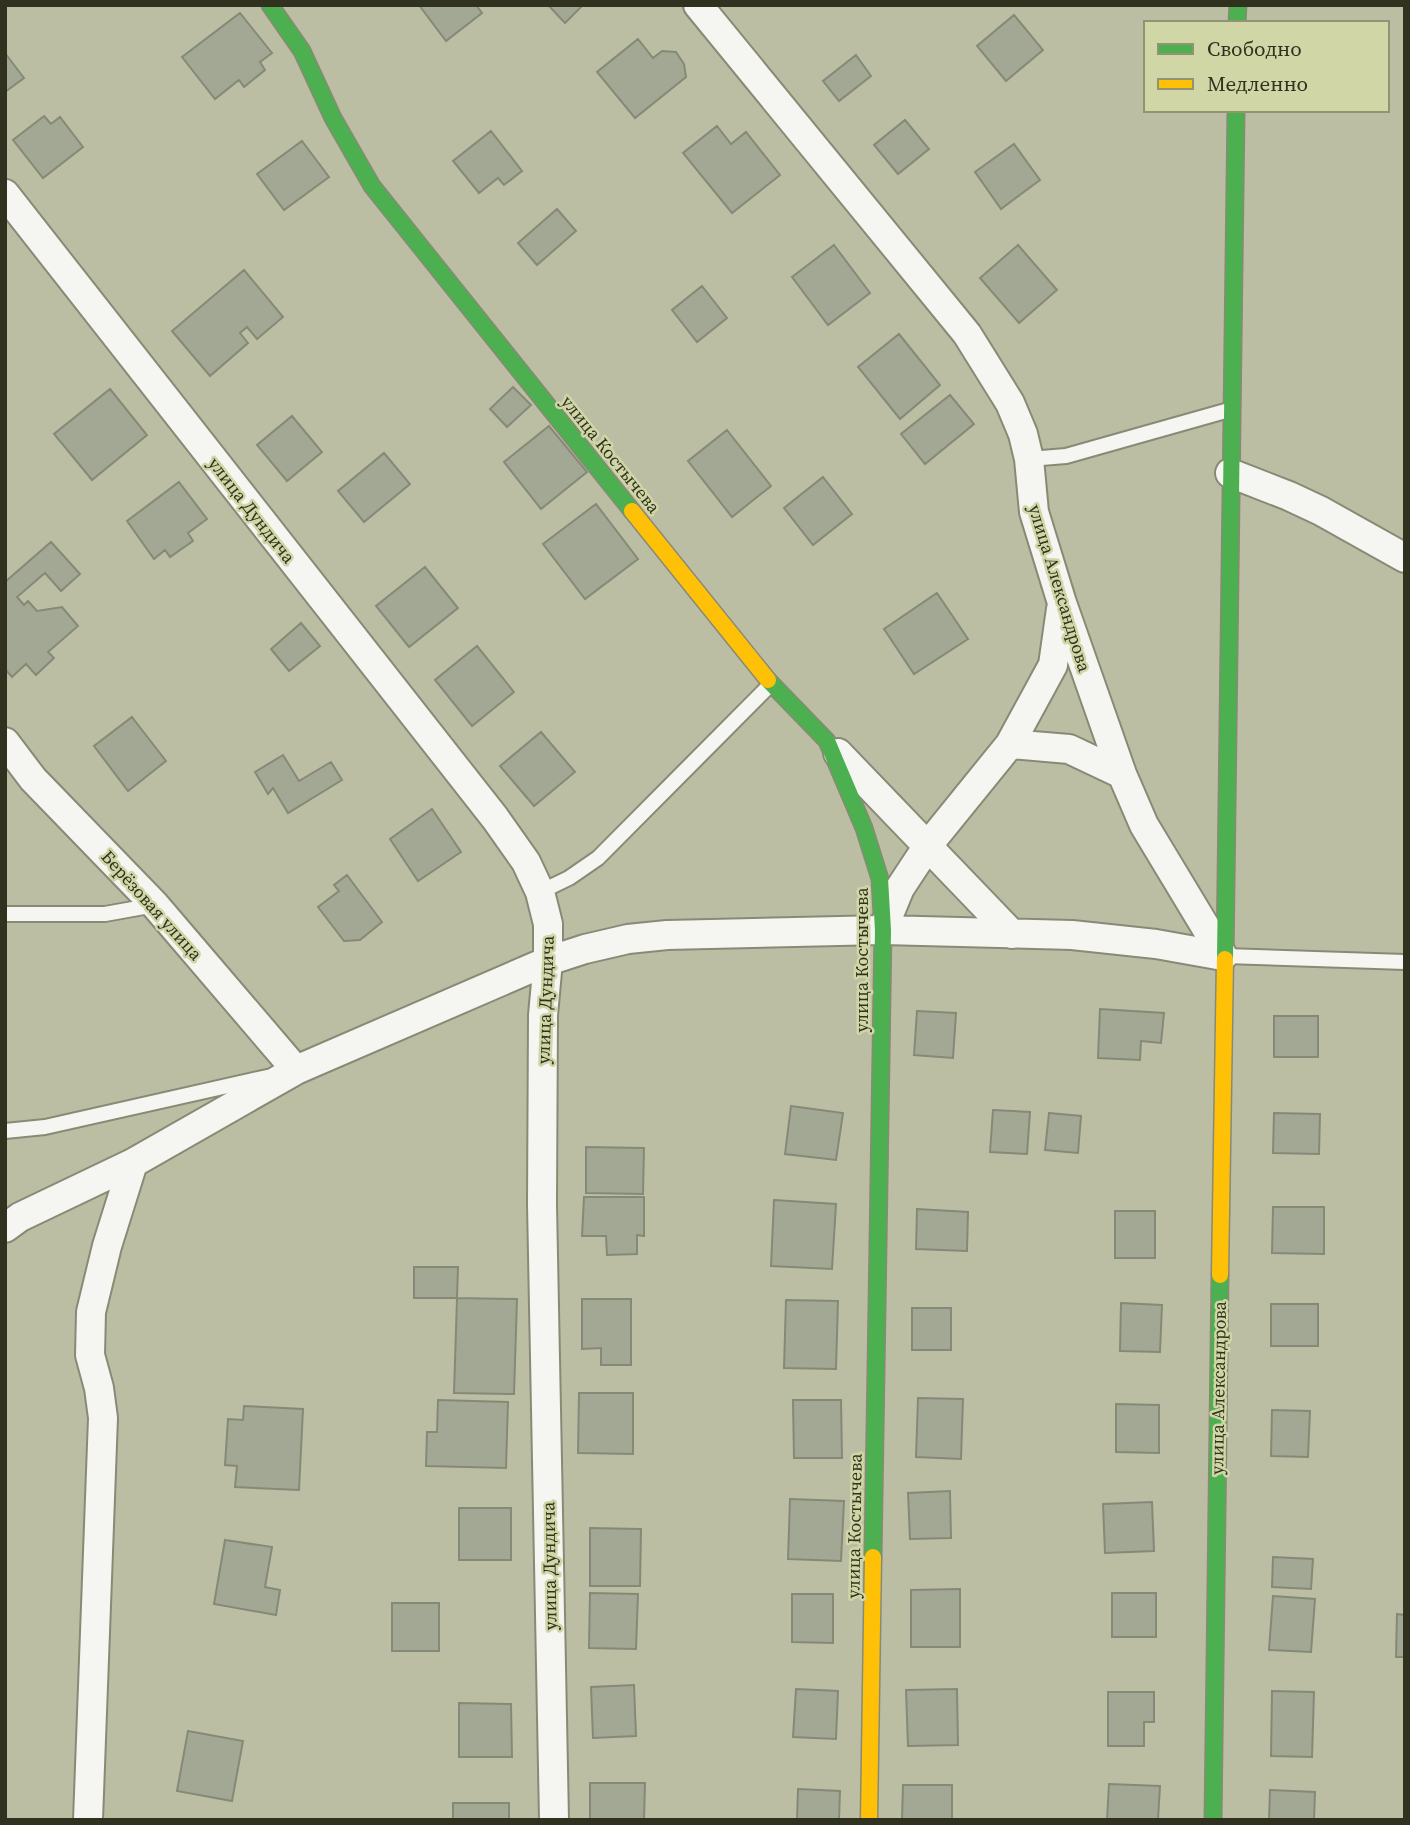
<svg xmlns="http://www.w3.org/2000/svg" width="1410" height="1825" viewBox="0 0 1410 1825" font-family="'Source Serif 4',serif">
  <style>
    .building { fill: #a3a894; stroke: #858a77; stroke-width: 2 }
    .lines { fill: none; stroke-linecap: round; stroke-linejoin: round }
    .lane-casing { stroke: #888a75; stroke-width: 18 }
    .street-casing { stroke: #888a75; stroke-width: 32 }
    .fast-casing { stroke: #888a75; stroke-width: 19 }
    .slow-casing { stroke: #888a75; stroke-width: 19 }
    .lane { stroke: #f5f5f1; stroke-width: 14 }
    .street { stroke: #f5f5f1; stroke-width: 28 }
    .fast { stroke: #4caf50; stroke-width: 16 }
    .slow { stroke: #ffc107; stroke-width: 16 }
    .labels { text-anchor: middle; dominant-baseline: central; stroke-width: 5; stroke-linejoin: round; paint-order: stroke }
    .street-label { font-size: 18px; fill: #30321f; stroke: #d1d6a6 }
  </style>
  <rect width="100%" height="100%" fill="#bcbea4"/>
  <path class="building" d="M419 5H476L482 13 446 41Z
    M548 5H583L565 23Z
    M240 13 272 53 260 62 265 70 244 87 239 80 215 99 182 57Z
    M1014 15 1043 50 1006 81 977 46Z
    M638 39 653 58 662 51 676 52 684 64 686 77 635 118 597 72Z
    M5 53 24 78 5 92Z
    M856 55 871 76 839 101 823 81Z
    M44 116 51 124 60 117 83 147 43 178 13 140Z
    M905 120 929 149 898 174 874 145Z
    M717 126 731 144 746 132 780 175 732 213 683 153Z
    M491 131 522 171 504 185 498 178 479 193 453 161Z
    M302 141 329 177 284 210 257 174Z
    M1014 144 1040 180 1001 209 975 172Z
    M557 209 576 231 537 265 518 243Z
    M834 245 870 293 828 325 792 277Z
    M1018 245 1057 290 1019 323 980 278Z
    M244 270 283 317 257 339 247 327 240 333 248 343 210 376 172 331Z
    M702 286 727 318 697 342 672 310Z
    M899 334 940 385 900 419 858 367Z
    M513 387 531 405 507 427 490 409Z
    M110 389 147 435 92 480 54 434Z
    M950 395 974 424 925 464 901 434Z
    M292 416 322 452 287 481 257 445Z
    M549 426 587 472 541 509 504 462Z
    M727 430 771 486 732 517 688 461Z
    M384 453 410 484 364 522 338 491Z
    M823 477 852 514 813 545 784 508Z
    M179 482 207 519 188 533 193 541 170 557 165 550 154 559 127 521Z
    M596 504 638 559 585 599 543 544Z
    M51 542 80 574 61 591 45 573 17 597 24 605 28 601 37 611 62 607 78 626 48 652 54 658 36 675 26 664 12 677 5 669V582Z
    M425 567 458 608 409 647 376 606Z
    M937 593 968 639 914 674 884 629Z
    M301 623 320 646 289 671 271 649Z
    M477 646 514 692 472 726 435 680Z
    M132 717 166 761 128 791 94 746Z
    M541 732 575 772 534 806 500 766Z
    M283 755 299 781 331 762 342 780 288 813 273 788 268 794 255 772Z
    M432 809 461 852 418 881 390 839Z
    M347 875 382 922 360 940 344 941 318 907 339 891 334 885Z
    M1100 1009 1164 1013 1161 1043 1141 1041 1140 1060 1098 1058Z
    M917 1011 956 1013 953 1058 914 1055Z
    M1274 1016H1318V1057H1274Z
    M791 1106 843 1113 836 1160 785 1154Z
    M993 1110 1030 1112 1027 1154 990 1152Z
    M1049 1113 1081 1116 1078 1153 1045 1150Z
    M1274 1113 1320 1114 1319 1154 1273 1153Z
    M586 1147 644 1148 643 1194 586 1193Z
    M584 1197H644V1236L637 1235V1254L607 1255 606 1236H582Z
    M774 1200 836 1204 832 1269 771 1266Z
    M1273 1207H1324V1254L1272 1253Z
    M917 1209 968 1212 967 1251 916 1249Z
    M1115 1211H1155V1258H1115Z
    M414 1267H458L457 1298H414Z
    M457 1298 517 1299 514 1394 454 1393Z
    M582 1299H631V1365H601V1348L582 1349Z
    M786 1300 838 1301 836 1369 784 1368Z
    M1121 1303 1162 1305 1160 1352 1120 1351Z
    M1271 1304H1318V1346H1271Z
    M912 1308H951V1350H912Z
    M579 1393H633V1454L578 1453Z
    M918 1398 963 1399 961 1459 916 1457Z
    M438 1400 508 1402 506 1468 426 1466 427 1432H437Z
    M793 1400H841L842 1458H794Z
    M1116 1404 1159 1405V1453L1116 1452Z
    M244 1406 303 1409 299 1490 235 1487 237 1466 225 1465 228 1419 243 1420Z
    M1272 1410 1310 1411 1308 1457 1271 1456Z
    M950 1491 951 1538 910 1539 908 1493Z
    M790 1499 844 1501 841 1561 788 1559Z
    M1152 1502 1154 1551 1105 1553 1103 1504Z
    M459 1508H511V1560H459Z
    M590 1528 641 1529 640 1586H590Z
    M225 1540 272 1547 265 1587 280 1590 276 1615 214 1604Z
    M1273 1557 1313 1559 1311 1589 1272 1587Z
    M960 1589V1647H911V1590Z
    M590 1593 638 1594 636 1649 589 1648Z
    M1112 1593H1156V1637H1112Z
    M792 1594H833V1643L792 1642Z
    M1273 1596 1315 1599 1311 1652 1269 1650Z
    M392 1603H439V1651H392Z
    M1397 1614 1405 1615V1657H1396Z
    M634 1685 636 1736 593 1738 591 1687Z
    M796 1689 838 1691 836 1739 793 1737Z
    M957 1689 958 1745 908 1746 906 1690Z
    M1272 1691 1314 1692 1312 1757 1271 1756Z
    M1108 1692H1154V1722H1144V1746H1108Z
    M459 1703 511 1704 512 1757H459Z
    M188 1731 243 1741 232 1801 177 1791Z
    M590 1783H645L644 1820H590Z
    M1109 1784 1160 1786 1158 1820H1107Z
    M903 1785H952V1820H902Z
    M798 1789 840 1791 839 1820H797Z
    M1270 1790 1315 1792 1314 1820H1269Z
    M453 1803H509V1820H453Z"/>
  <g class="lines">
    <defs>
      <path id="lane" d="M1029 459 1066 456 1229 410
        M540 892 569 878 598 858 770 685
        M5 914H105L155 905
        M1225 956 1405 962
        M5 1131 45 1127 267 1077"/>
      <path id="street" d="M698 5 967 334 1010 403 1023 434 1029 459 1034 512 1062 603 1122 774 1144 825 1223 956
        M5 194 495 818 526 862 540 892 548 924V961L543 1015 542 1204 554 1820
        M1230 473 1289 496 1321 511 1405 558
        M5 742 33 779 155 905 296 1070
        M1010 744 1069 749 1122 774
        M838 753 1012 934
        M886 922 900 888 929 844 1010 744 1053 665 1061 609
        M5 1228 20 1217 133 1163 296 1070 548 961 585 949 628 939 667 935 883 930 1072 935 1156 944 1223 956
        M88 1820 103 1418 99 1388 90 1355 91 1312 107 1246 133 1163"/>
      <path id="fast" d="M270 5 302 51 333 118 372 186 632 511
        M1237 23 1238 5
        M768 680 827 741 864 828 880 879 883 930 873 1557
        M1225 959 1236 110
        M1213 1820 1220 1275"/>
      <path id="slow" d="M632 511 768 680
        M1220 1275 1225 959
        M869 1820 873 1557"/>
    </defs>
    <use href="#lane" class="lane-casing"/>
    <use href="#street" class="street-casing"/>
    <use href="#fast" class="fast-casing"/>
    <use href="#slow" class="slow-casing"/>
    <use href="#lane" class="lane"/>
    <use href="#street" class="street"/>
    <use href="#fast" class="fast"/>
    <use href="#slow" class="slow"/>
  </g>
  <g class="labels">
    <g class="street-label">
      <text transform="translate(611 454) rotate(51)">улица Костычева</text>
      <text transform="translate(252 510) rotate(52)">улица Дундича</text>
      <text transform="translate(1060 588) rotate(73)">улица Александрова</text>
      <text transform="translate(152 905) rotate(48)">Берёзовая улица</text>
      <text transform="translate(861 960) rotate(-90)">улица Костычева</text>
      <text transform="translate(545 1000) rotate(-88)">улица Дундича</text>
      <text transform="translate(1218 1388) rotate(-89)">улица Александрова</text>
      <text transform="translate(854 1526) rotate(-89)">улица Костычева</text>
      <text transform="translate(549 1566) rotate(-91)">улица Дундича</text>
    </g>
  </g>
  <rect width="1410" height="1825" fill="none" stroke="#30321f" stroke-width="14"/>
  <rect x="1144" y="21" width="245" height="91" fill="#d1d6a6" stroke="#919470" stroke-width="2"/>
  <rect x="1158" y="44" width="35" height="10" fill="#4caf50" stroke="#919470" stroke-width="2"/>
  <text x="1207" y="56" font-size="21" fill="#30321f">Свободно</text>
  <rect x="1158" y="79" width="35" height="10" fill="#ffc107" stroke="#919470" stroke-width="2"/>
  <text x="1207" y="91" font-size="21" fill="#30321f">Медленно</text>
</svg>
